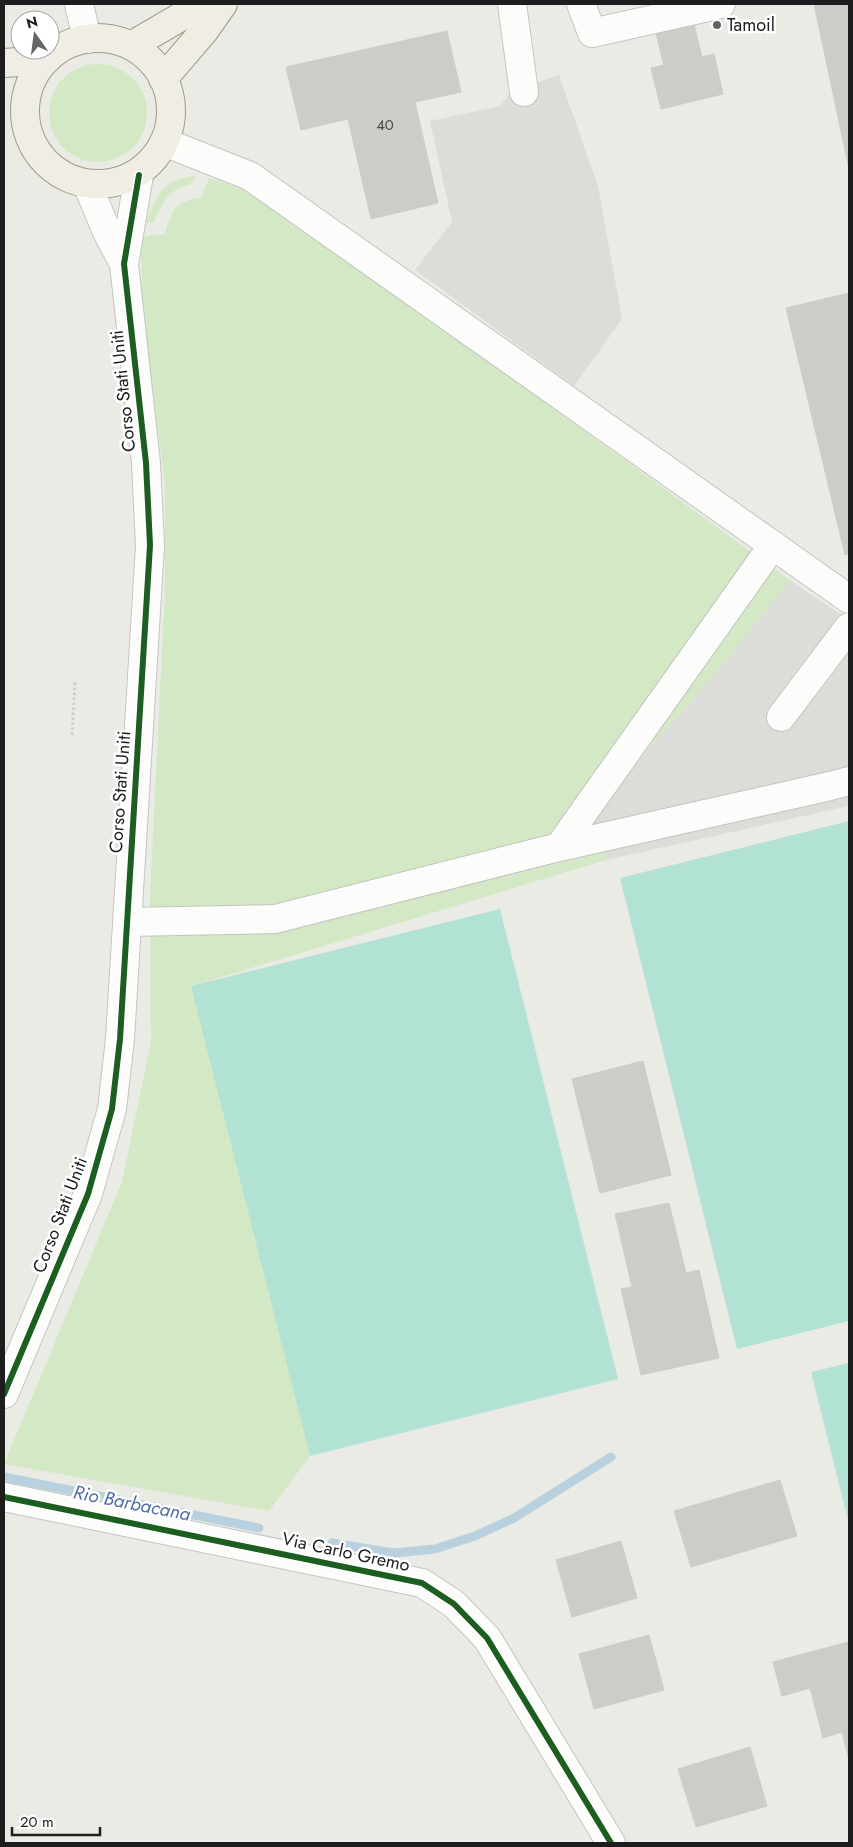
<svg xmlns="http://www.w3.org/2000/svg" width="853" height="1847" viewBox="0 0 853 1847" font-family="Jost,sans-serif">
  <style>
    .grass { fill: #d3e8c5 }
    .pitch { fill: #b2e2d4 }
    .parking { fill: #dcdcd9 }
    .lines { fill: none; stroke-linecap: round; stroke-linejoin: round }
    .stream { stroke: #b9d1de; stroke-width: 9 }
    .building { fill: #cdccc9; stroke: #ceccc7 }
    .minor-casing { stroke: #c4c4c2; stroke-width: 30 }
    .major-casing { stroke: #a09b84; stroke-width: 30 }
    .path { stroke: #d5cac6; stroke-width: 3; stroke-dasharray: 2.5 2.5; stroke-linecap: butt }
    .minor { stroke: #fcfcfb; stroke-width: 28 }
    .major { stroke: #efede4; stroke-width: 28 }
    .cycleway-casing { stroke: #fff; stroke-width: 9 }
    .cycleway { stroke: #1b5e20; stroke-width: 6 }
    .poi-dot { fill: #656563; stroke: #fff; stroke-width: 2 }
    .labels { text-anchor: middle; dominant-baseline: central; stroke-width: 5; stroke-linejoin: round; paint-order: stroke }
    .number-label { font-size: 15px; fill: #494948 }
    .poi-label { font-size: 18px; fill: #1d1d1d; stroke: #fff; text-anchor: start }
    .street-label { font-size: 18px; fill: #1d1d1d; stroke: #fff }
    .water-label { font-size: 19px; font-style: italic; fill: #4d6da8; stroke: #fff }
  </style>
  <rect width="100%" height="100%" fill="#ebebe6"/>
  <path class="grass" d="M49 113a49 49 0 1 1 98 0a49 49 0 1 1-98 0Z
    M195 176 192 184C168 189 164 201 154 222L146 223C156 194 162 180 195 176Z
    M209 178 217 180 263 197 791 581 690 703 595 810 606 860 192 986 310 1456 269 1511 4 1464 122 1182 151 1041 150 894 165 590V485L142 306 141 236 165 234C171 212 175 200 201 198Z"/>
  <path class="pitch" d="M849 821V1321L737 1349 620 878Z
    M500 909 618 1379 310 1456 191 986Z
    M849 1363V1524L811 1372Z"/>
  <path class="parking" d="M559 75 598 186 622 319 574 386 415 270 452 222 430 121 500 106 512 91Z
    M791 581 849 620V806L606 860 595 810 690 703Z"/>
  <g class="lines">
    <path class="stream" d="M4 1477 259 1528
      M332 1543 394 1553 435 1549 475 1536 514 1518 611 1457"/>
  </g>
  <path class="building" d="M649 4H689L702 57 664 66Z
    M814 4H849V169Z
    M447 31 461 92 415 102 438 203 371 219 348 119 301 130 286 67Z
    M714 54 723 94 661 109 651 68Z
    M849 293V554L845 555 786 308Z
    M643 1061 671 1175 600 1193 572 1079Z
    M669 1203 686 1273 699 1270 719 1358 641 1375 621 1289 632 1287 615 1214Z
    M780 1480 797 1536 691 1567 674 1511Z
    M621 1541 637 1598 572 1617 556 1560Z
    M649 1635 664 1690 594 1709 579 1654Z
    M848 1642 849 1648V1760L842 1732 823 1738 810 1688 782 1696 773 1662Z
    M750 1747 767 1806 696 1827 678 1769Z"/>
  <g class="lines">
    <defs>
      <path id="minor" d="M79 4 87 39
        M512 4 524 92
        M581 4 592 33 721 4
        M164 142 250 176 849 599
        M87 184 108 234 124 264
        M781 717 849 627
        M559 847 773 545
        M127 922 275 919 559 847 830 786 849 781
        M4 1394 88 1194 112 1109 120 1039 150 545 146 463 124 264 139 175
        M4 1497 422 1583 454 1604 487 1638 611 1843"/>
      <path id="major" d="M25 111a73 73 0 1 1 146 0a73 73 0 1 1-146 0Z
        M131 46 194 9 207 4
        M4 63 46 60
        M163 79 204 31 223 4"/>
    </defs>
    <use href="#minor" class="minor-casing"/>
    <use href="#major" class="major-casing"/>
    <path class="path" d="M72 735 75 682"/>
    <use href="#minor" class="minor"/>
    <use href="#major" class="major"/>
    <defs>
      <path id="cycleway" d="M4 1394 88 1194 112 1109 120 1039 150 545 146 463 124 264 139 175
        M4 1497 422 1583 454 1604 487 1638 611 1843"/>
    </defs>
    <use href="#cycleway" class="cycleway-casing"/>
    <use href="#cycleway" class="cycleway"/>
  </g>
  <circle class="poi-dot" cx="717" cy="25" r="5"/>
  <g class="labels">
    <g class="number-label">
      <text x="385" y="125">40</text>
    </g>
    <g class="poi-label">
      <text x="727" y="25">Tamoil</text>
    </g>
    <g class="street-label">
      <text transform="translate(123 391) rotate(-96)">Corso Stati Uniti</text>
      <text transform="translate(120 792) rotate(-86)">Corso Stati Uniti</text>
      <text transform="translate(60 1215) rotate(-69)">Corso Stati Uniti</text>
      <text transform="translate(346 1552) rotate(12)">Via Carlo Gremo</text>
    </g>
    <g class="water-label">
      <text transform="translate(132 1503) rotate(11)">Rio Barbacana</text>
    </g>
  </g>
  <rect width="853" height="1847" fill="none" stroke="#1d1d1d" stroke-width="10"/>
  <g transform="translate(35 35) rotate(346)"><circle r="24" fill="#ffffff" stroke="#a5a5a5"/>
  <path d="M0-4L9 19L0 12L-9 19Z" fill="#656563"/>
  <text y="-8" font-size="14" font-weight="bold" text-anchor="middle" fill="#1d1d1d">N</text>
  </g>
  <path d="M12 1827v8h88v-8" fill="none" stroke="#1d1d1d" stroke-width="2.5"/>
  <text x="20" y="1827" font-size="15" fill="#1d1d1d" stroke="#ffffff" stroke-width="4" paint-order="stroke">20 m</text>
</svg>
